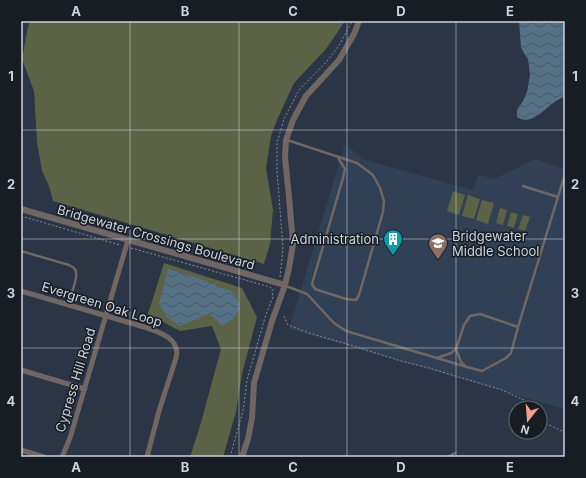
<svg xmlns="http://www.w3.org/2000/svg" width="586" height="478" viewBox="0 0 586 478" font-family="Inter,sans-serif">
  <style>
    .built { fill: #324055 }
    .park { fill: #5b6246 }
    .water { fill: url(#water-waves) }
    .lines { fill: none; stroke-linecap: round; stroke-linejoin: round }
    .path { stroke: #838c98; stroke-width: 1; stroke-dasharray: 2 2; stroke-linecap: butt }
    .service { stroke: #706663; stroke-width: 2.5 }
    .minor { stroke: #706663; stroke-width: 5 }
    .tertiary { stroke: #706663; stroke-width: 6 }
    .grid { fill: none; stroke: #ccd3dd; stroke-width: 1; stroke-opacity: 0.55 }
    .labels { text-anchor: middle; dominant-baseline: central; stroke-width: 3; stroke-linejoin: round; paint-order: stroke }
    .poi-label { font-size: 13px; fill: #ccd3dd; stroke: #181d24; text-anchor: start }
    .street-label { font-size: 13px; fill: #ccd3dd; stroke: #181d24 }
    .neatline { fill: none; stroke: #ccd3dd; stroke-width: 1.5 }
    .grid-label { font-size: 13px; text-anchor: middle; font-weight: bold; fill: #ccd3dd }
  </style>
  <defs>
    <pattern id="water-waves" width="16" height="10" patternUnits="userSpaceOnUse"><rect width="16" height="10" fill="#557185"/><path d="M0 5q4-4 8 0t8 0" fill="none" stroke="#4a5a67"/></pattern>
  </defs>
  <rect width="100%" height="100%" fill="#2b3545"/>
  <path class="built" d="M345 144 365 160 473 190 478 175 494 179 535 159 565 169V409L289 329Z"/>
  <path class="park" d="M31 21H345L326 49 294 83 277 120 271 136 266 168 273 210 270 244 264 264 53 201 49 186 42 171 37 142 34 91 22 59 28 26Z
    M453 191 465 195 459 215 447 211Z
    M468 195 480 199 474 219 462 216Z
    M482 200 494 203 488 224 476 220Z
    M500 208 507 210 503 225 496 223Z
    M511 212 518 214 514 228 507 226Z
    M523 215 530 217 525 231 518 229Z
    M164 263 242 288 257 317 242 374 236 412 223 457H190L200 426 221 349 212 326 180 331 148 314Z"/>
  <path class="water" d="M519 21H565V96C562 98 559 99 556 101 545 108 531 127 517 117V110L523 101 527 92 530 75 528 59 524 53 521 47Z
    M168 269 195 277 233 292 241 307 233 319 223 326 209 314 180 326 166 316 159 304Z"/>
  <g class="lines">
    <path class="path" d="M21 216 120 245
      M131 248 270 287 272 289
      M280 277 283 248 277 171V143L284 119 299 90 328 60 340 44 352 21
      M284 316 288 325 309 333 347 344 401 361 429 368 502 390 524 400 532 408
      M540 418 543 422 562 431 565 432
      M230 457 243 411 247 380 266 314 273 297 272 290 275 289"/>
    <path class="service" d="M287 140 357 163 373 175 380 188 384 201 383 212 359 295 356 300 346 299 315 289 312 284 343 178 345 169 337 156
      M523 186 558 197
      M21 251 69 265C73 267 75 268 76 272 78 280 70 296 68 304
      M286 286 307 294 334 323 346 331 467 367 482 371 506 358 511 353 518 327 480 314 470 316 464 325 456 349 451 353 437 358
      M518 327 565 174
      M456 349 461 362 466 367
      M448 457 455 453"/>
    <path class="minor" d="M21 291 144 327C159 332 181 338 176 358L159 411 147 457
      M21 370 85 389
      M21 450 44 457
      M62 457 70 438 128 240"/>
    <path class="tertiary" d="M21 209 285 285
      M242 457 248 439 252 418 254 383 272 321 285 285 289 268 293 244 289 197 285 157 286 140 293 120 306 96 339 60 354 34 359 21"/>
  </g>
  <path class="grid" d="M130 21V457M239 21V457M347 21V457M456 21V457M21 130H565M21 239H565M21 348H565"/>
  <defs>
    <symbol id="building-pin" viewBox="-11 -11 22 30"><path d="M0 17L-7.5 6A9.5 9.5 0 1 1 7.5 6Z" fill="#0f9aa8" stroke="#181d24"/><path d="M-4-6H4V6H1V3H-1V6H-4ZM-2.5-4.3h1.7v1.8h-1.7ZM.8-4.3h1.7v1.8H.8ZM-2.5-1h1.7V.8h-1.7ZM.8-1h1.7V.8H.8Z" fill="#fff"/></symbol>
    <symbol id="school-pin" viewBox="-11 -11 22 30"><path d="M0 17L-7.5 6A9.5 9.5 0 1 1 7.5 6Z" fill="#8d6e63" stroke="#181d24"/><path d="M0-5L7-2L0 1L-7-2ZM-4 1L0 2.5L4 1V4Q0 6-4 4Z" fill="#fff"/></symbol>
  </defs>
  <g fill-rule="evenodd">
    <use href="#building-pin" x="382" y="228" width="22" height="30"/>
    <use href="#school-pin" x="427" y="232" width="22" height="30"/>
  </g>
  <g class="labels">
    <g class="poi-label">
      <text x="452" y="236">Bridgewater<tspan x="452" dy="15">Middle School</tspan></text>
      <text x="379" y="239" text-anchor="end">Administration</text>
    </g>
    <g class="street-label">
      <text transform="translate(156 237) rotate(16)">Bridgewater Crossings Boulevard</text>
      <text transform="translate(102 304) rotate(17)">Evergreen Oak Loop</text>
      <text transform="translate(75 380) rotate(-73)">Cypress Hill Road</text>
    </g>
  </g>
  <rect width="586" height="478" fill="none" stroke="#181d24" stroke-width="44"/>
  <g transform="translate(528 420) rotate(197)"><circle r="19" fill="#181d24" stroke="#60666e"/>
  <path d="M0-3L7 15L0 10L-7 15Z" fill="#f59d8e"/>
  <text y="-6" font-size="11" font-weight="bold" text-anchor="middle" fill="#ccd3dd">N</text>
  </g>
  <rect x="22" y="22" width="542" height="434" class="neatline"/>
  <g class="grid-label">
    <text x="76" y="16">A</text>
    <text x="185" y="16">B</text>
    <text x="293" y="16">C</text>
    <text x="401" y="16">D</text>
    <text x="510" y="16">E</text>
    <text x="11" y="81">1</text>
    <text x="575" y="81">1</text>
    <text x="11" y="189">2</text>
    <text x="575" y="189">2</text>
    <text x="11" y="298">3</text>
    <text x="575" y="298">3</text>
    <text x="11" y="406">4</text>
    <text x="575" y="406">4</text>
    <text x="76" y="472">A</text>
    <text x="185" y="472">B</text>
    <text x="293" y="472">C</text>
    <text x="401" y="472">D</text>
    <text x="510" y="472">E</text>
  </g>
</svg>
